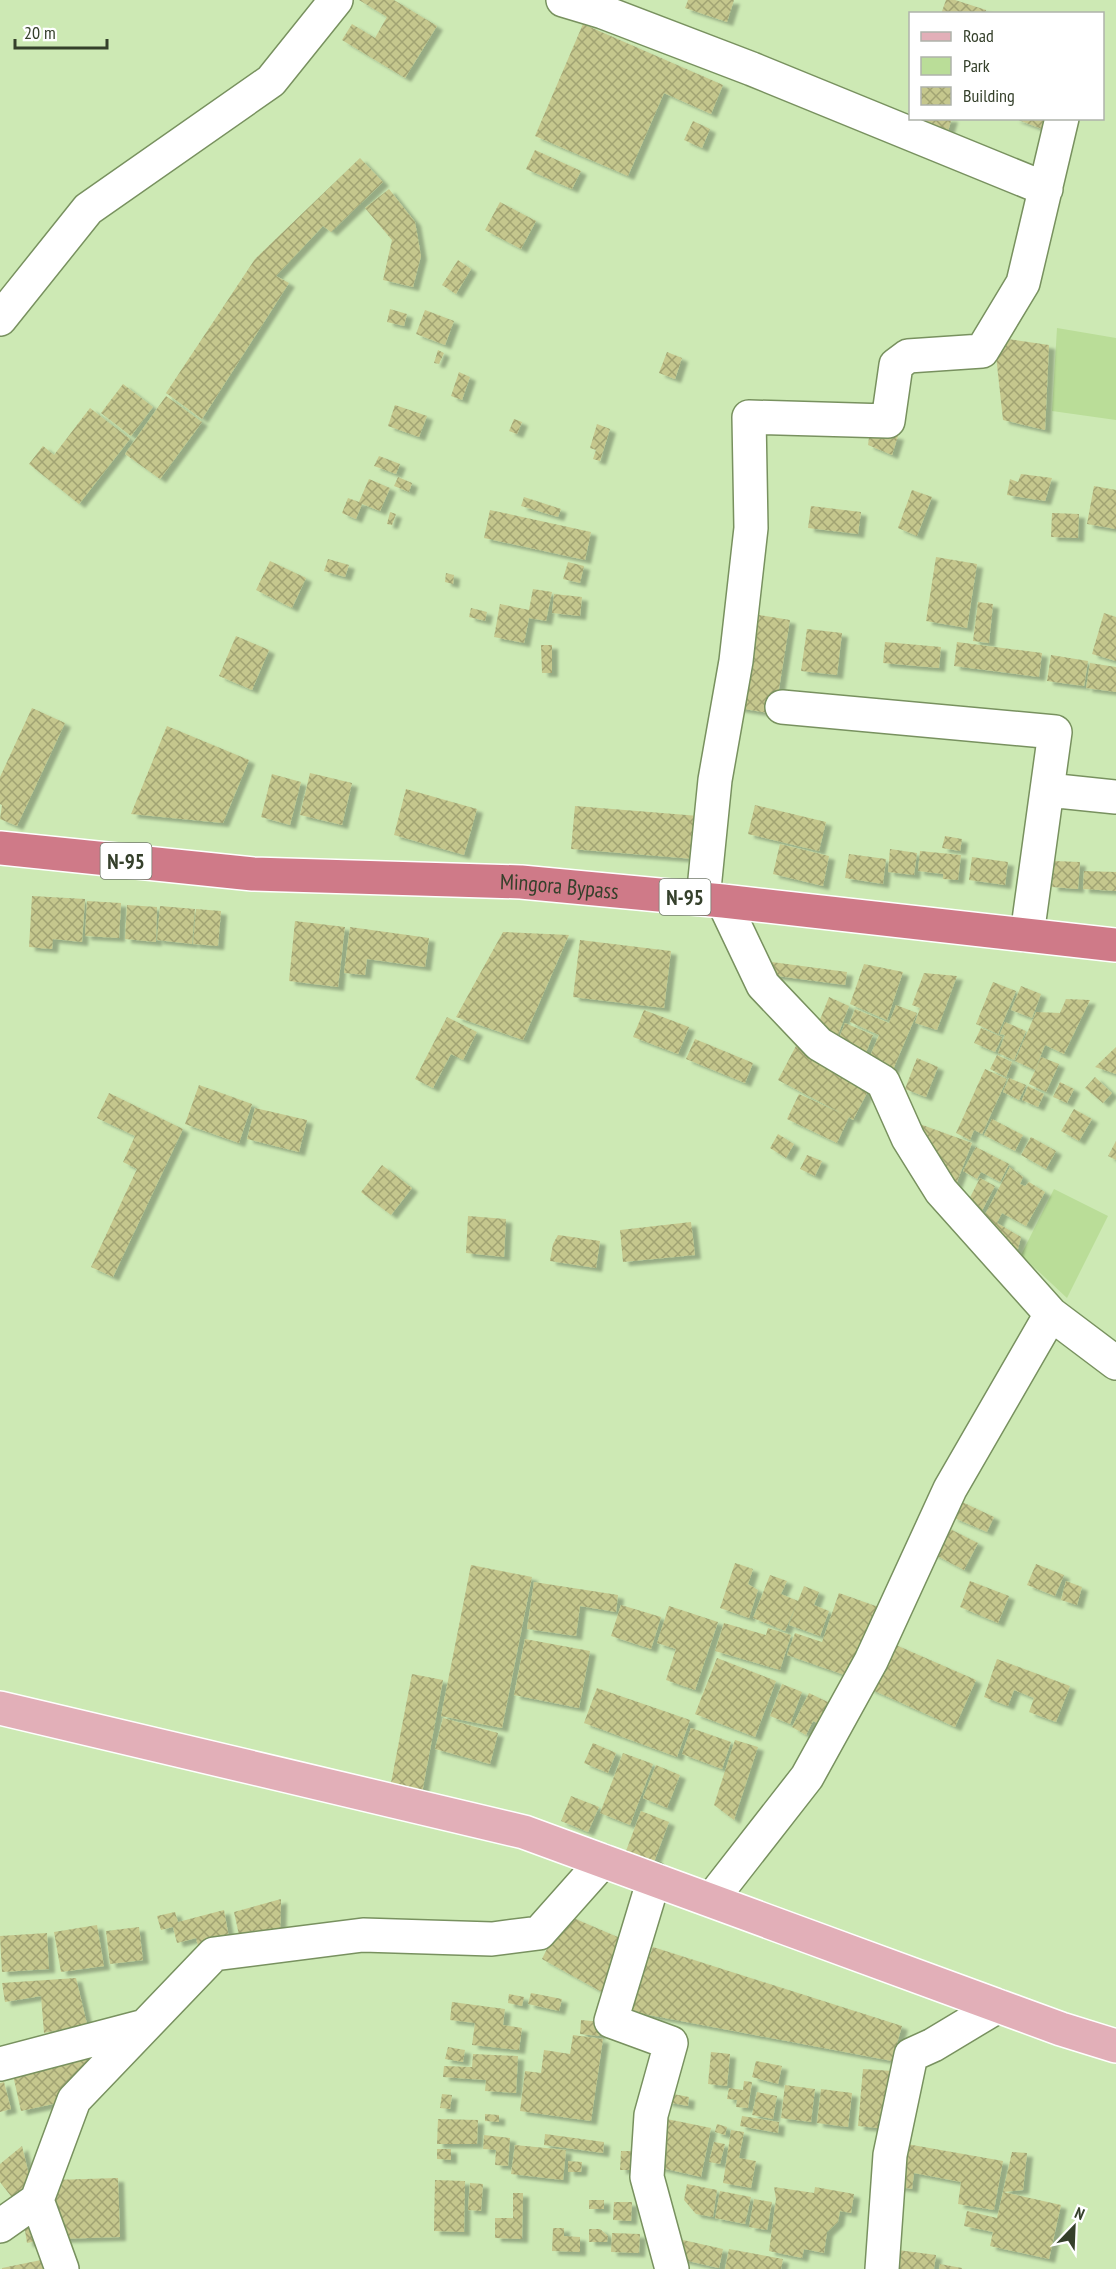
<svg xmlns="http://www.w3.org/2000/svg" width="1116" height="2269" viewBox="0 0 1116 2269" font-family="'PT Sans Narrow',sans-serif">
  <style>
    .green { fill: #badd98 }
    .building { fill: url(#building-cross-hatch); filter: url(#shadow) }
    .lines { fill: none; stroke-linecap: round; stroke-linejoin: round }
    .minor-casing { stroke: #78915f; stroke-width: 36 }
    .major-casing { stroke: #fff; stroke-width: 36 }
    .highway-casing { stroke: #fff; stroke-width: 36 }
    .minor { stroke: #fff; stroke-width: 33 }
    .major { stroke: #e2afb8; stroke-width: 33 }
    .highway { stroke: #cf7a88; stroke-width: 33 }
    .labels { text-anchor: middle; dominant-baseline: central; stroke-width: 4.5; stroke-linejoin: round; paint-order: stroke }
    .shield { fill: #fff; stroke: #72796b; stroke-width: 1.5 }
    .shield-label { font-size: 21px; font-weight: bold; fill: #35402b }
    .street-label { font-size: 22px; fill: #35402b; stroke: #fff }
  </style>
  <defs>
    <pattern id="building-cross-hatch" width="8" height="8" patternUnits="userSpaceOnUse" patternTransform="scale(1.5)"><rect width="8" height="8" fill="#c5c78d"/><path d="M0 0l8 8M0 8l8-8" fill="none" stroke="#a1a373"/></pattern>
    <filter id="shadow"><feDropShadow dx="6" dy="4" stdDeviation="1.5" flood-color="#0004"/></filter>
  </defs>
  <rect width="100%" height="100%" fill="#cde9b4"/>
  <path class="green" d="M1057 328 1116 338V420L1052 411Z
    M1054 1189 1108 1216 1067 1298 1021 1255Z"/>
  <path class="building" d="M359 0H394L437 26 405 78 342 40 352 24 375 38 387 17Z
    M688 0H734L727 22 685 8Z
    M946 0H955L986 10 985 14H941Z
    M583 24 723 85 711 114 664 93 628 176 535 136Z
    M910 112V118H952L948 131 908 119Z
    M1013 118H1046L1042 129Z
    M693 121 710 129 702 148 684 140Z
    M535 150 581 171 572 189 526 169Z
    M360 158 383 182 331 232 323 226 276 276 289 283 202 419 166 393 255 259Z
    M389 189 415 222 421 256 413 287 383 280 392 240 365 208Z
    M500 202 536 221 521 249 485 230Z
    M458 260 471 269 456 294 442 285Z
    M390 309 407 314 404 326 387 322Z
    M425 310 454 321 445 345 416 334Z
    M994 337 1049 345 1045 430 1003 420Z
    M438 350 444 353 439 364 434 363Z
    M667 352 682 358 675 379 659 373Z
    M459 372 470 377 462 400 451 396Z
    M123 384 153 407 131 436 101 413Z
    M166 396 202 422 160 479 125 454Z
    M395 405 427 416 419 437 388 426Z
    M90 408 130 439 79 504 29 464 43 446 54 455Z
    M514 419 522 422 517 434 509 431Z
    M597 424 610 429 600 461 593 459 596 450 590 448Z
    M870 430 898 436 892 455 868 445Z
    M379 456 400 464 396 474 374 466Z
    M1021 474 1052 478 1045 501 1007 495 1010 479 1018 482Z
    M398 477 412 483 409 492 394 486Z
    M369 479 390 488 380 511 362 504 356 519 342 513 348 498 359 502Z
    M1094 486 1116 490V529L1087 524Z
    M912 490 932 497 917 536 898 528Z
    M524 497 561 509 558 517 521 506Z
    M811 506 861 512 858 534 808 528Z
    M490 510 591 532 585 560 484 538Z
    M390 512 396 514 392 525 387 524Z
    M1052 513 1079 514 1078 538 1051 537Z
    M936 557 977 564 967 628 926 621Z
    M328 559 349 565 345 577 324 571Z
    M270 561 306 578 292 608 256 590Z
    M568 562 584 566 580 583 563 579Z
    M446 573 454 575 453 584 445 582Z
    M533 589 552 592 546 621 529 618 524 643 494 637 500 604 529 610Z
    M554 594 582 597 580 616 552 613Z
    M978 602 993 604 989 643 973 641Z
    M471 608 487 612 485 621 469 617Z
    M1104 613 1116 617V661L1092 654Z
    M753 614 790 620 775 714 738 708Z
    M807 629 842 633 837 675 801 671Z
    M236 636 269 650 252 690 219 676Z
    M885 642 941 647 939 668 883 663Z
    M957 642 1042 653 1039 677 954 666Z
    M541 645H552V673H542Z
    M1051 655 1088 661 1084 686 1047 681Z
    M1090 663 1116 667V692L1086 688Z
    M32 708 65 723 17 826 0 819 2 805 0 804V777Z
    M167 726 249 760 223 823 131 814Z
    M310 773 352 783 342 825 300 815Z
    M272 774 301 782 290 825 261 817Z
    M406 789 477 809 464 855 394 835Z
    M755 805 826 822 819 851 748 834Z
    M575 806 699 816 695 859 571 849Z
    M945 836 962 839 960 851 942 848Z
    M780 844 829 856 823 886 773 874Z
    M890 849 917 853 914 875 888 872Z
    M920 851 961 855 958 880 943 879V874L918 871Z
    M849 854 886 859 883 884 845 878Z
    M972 857 1008 862 1005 885 969 880Z
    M1054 861 1080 862 1078 889 1052 887Z
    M1084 871 1116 872V891L1083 889Z
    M32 896 85 899 82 942 53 939 52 949 29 947Z
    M87 901 121 903 119 938 85 936Z
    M127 905 157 907 156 942 125 939Z
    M160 906 195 909 192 944 157 940Z
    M196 909 221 911 218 946 193 944Z
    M295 921 345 927 338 987 289 981Z
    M350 927 429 938 425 967 367 959 365 975 344 973Z
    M503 932 569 935 523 1040 456 1017Z
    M580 940 671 951 664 1008 573 997Z
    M764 961 847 972 845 985 770 975Z
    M864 964 903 972 887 1020 850 1004Z
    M924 973 957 976 937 1030 915 1023 920 1008 912 1005Z
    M993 982 1016 991 998 1034 976 1024Z
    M1021 986 1041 994 1032 1018 1011 1010Z
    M829 997 849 1006 836 1040 815 1032Z
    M1066 999 1090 1000 1064 1054 1045 1045 1035 1070 1015 1061 1036 1012 1060 1013Z
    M896 1005 917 1013 892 1072 868 1061 879 1035 850 1022 855 1009 889 1023Z
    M644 1010 689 1027 678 1054 633 1037Z
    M447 1017 477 1032 463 1060 451 1054 433 1088 415 1079Z
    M1005 1022 1026 1031 1014 1060 998 1053 1005 1035 1000 1034Z
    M845 1023 873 1035 865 1055 837 1043Z
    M981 1028 1002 1037 995 1052 974 1043Z
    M695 1039 753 1063 745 1083 686 1059Z
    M797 1044 872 1083 853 1120 849 1117 837 1143 787 1119 799 1094 843 1114 778 1080Z
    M1116 1047V1074L1095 1067Z
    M997 1055 1012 1062 1006 1077 990 1069Z
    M1041 1057 1059 1064 1046 1092 1029 1084Z
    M917 1058 938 1067 926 1097 905 1089Z
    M985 1069 1007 1079 982 1134 974 1130 970 1140 956 1133Z
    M1095 1077 1112 1093 1103 1103 1085 1088Z
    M1009 1078 1026 1085 1019 1100 1003 1092Z
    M1060 1082 1074 1089 1067 1103 1053 1097Z
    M199 1085 252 1104 239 1143 185 1124Z
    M1028 1086 1044 1094 1038 1107 1022 1100Z
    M109 1093 183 1129 113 1277 91 1267 137 1169 123 1162 135 1136 97 1118Z
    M255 1108 307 1120 299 1152 247 1139Z
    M1074 1109 1092 1119 1079 1141 1061 1131Z
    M992 1119 1023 1135 1015 1151 984 1135Z
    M914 1122 972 1143 955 1187Z
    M778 1134 794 1144 786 1158 770 1148Z
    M1031 1137 1056 1151 1046 1169 1021 1155Z
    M1116 1141V1160L1108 1156Z
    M976 1147 1009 1164 1000 1182 981 1172 977 1179 963 1171Z
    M807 1155 822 1161 815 1176 800 1169Z
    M382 1165 412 1188 391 1215 361 1192Z
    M1010 1167 1023 1177 1020 1184 1025 1186 1029 1182 1045 1192 1026 1226 1002 1213 997 1223 1021 1237 1016 1257 980 1224Z
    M980 1178 995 1186 977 1220 964 1209Z
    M468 1216 506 1219 504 1257 466 1253Z
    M691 1222 695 1255 623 1262 620 1230Z
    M558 1235 600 1241 596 1268 550 1261 553 1244Z
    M960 1501 994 1517 987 1532 952 1517Z
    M942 1525 978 1543 964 1570 928 1551Z
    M735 1563 753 1569 748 1584 758 1590 749 1618 720 1608Z
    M1036 1564 1064 1575 1055 1596 1027 1585Z
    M471 1565 532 1577 502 1728 441 1716Z
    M770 1575 787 1581 781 1594 798 1601 804 1586 819 1592 814 1605 829 1611 820 1636 789 1625 797 1603 785 1631 753 1618Z
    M970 1581 1009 1596 998 1623 960 1607Z
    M1066 1581 1082 1587 1077 1605 1061 1600Z
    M534 1582 618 1595 616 1612 580 1606 576 1636 527 1629Z
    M839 1593 884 1609 859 1680 787 1655 795 1633 822 1642Z
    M621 1605 661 1617 651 1649 611 1636Z
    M669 1606 718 1622 695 1690 666 1680 676 1649 657 1643Z
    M724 1623 766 1635 768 1628 791 1635 780 1670 715 1651Z
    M525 1639 590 1651 579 1708 514 1695Z
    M889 1642 976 1680 955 1727 868 1688Z
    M717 1658 776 1681 755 1737 695 1714Z
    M997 1659 1070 1686 1056 1722 1029 1712 1034 1698 1014 1690 1008 1706 984 1697Z
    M412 1674 443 1680 422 1793 390 1788Z
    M782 1684 802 1692 790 1724 770 1716Z
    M597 1688 690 1720 677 1757 584 1723Z
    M809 1693 832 1704 822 1725 813 1721 806 1735 792 1727Z
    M443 1718 498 1733 490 1764 435 1749Z
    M691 1728 731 1742 722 1769 682 1754Z
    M735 1740 758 1747 734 1820 714 1805Z
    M593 1743 616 1753 608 1773 584 1763Z
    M623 1753 653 1764 630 1825 600 1813Z
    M656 1765 680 1775 667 1808 643 1798Z
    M571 1796 599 1807 588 1832 561 1821Z
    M641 1811 669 1822 651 1870 623 1859Z
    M281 1899 280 1938 241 1944 234 1912Z
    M224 1910 229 1938 198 1946 196 1938 177 1943 173 1927 161 1930 157 1916 175 1912 178 1922Z
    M564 1914 627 1941 609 1996 542 1959Z
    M97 1925 104 1966 61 1972 54 1932Z
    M139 1927 143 1960 110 1964 106 1931Z
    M47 1933 49 1969 2 1972 0 1936Z
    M653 1947 902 2026 892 2061 628 2011Z
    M76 1978 87 2024 44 2033 41 1996 5 2002 2 1983Z
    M531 1993 562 1999 559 2011 528 2004Z
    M509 1994 524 1997 522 2006 508 2003Z
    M452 2002 505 2009 503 2025 522 2028 519 2050 472 2045 475 2023 450 2020Z
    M581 2020 601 2022 599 2036 580 2034Z
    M573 2035 603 2039 591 2121 520 2111 525 2071 541 2073 544 2050 570 2054Z
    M448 2047 465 2050 463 2062 445 2059Z
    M711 2052 730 2054 727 2086 708 2084Z
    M473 2054 518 2056 516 2093 485 2091 486 2080 443 2077 444 2066 472 2067Z
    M91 2059 62 2102 21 2111 13 2075Z
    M756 2061 782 2066 778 2084 752 2077Z
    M863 2069 893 2071 887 2129 858 2126Z
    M744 2081 752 2082 748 2108 736 2107 737 2100 727 2099 729 2088 743 2090Z
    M4 2082 11 2109 0 2112V2083Z
    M785 2085 815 2089 811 2122 781 2118Z
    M821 2089 852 2093 848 2127 817 2123Z
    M757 2092 777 2096 773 2119 752 2115Z
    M668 2093 689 2097 688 2106 666 2102Z
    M442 2094 452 2095 450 2109 440 2108Z
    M485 2114 499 2115V2122L485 2121Z
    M742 2116 779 2122 778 2133 740 2126Z
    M438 2119 478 2120 477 2144H437Z
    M667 2119 711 2128 701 2177 657 2167Z
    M717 2124 727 2127 725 2135 715 2132Z
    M731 2130 744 2132 739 2158 756 2161 751 2188 723 2183Z
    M545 2134 604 2142 603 2153 544 2145Z
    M484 2135 510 2138 508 2166 495 2165 496 2150 483 2149Z
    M714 2142 725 2144 720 2164 709 2162Z
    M901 2143 1003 2161 994 2210 958 2204 961 2182 914 2173 912 2189 894 2186Z
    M515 2145 566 2150 563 2180 511 2174Z
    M22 2146 32 2187 14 2200 0 2182V2164Z
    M437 2149H451V2160L437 2159Z
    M621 2151H635L634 2170H620Z
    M1012 2152 1027 2153 1023 2190 1003 2192Z
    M568 2161 582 2162 581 2172H568Z
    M118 2178 120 2237 55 2239 53 2180Z
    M435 2180 465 2181 464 2232 434 2231Z
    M470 2183 483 2184 481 2211 468 2210Z
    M687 2184 717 2190 713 2217 696 2214 684 2200Z
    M774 2187 814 2193 815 2187 854 2194 851 2213 840 2211 838 2222 827 2232 824 2253 804 2249 802 2258 769 2251 776 2199Z
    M720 2191 751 2197 745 2224 715 2218Z
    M1003 2192 1061 2205 1049 2259 990 2246 993 2232 964 2226 967 2211 997 2218Z
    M513 2193H523L522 2239 495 2238V2218H513Z
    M754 2199 772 2202 767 2230 749 2227Z
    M589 2200H604V2209H589Z
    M614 2202H632L631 2221 613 2220Z
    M42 2220 46 2239 27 2243 24 2224Z
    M553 2228H564V2236L580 2237V2252L552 2251Z
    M589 2229H600L608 2236 607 2242H589Z
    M612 2233 640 2234 639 2253 611 2252Z
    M683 2240 723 2249 719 2268 679 2259Z
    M729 2249 783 2259 781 2269H725Z
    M898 2250 936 2255 934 2269H895Z
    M46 2259 47 2269H2V2268Z
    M940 2264 962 2268V2269H939Z"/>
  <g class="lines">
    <defs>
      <path id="minor" d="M563 0 603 12 752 69 1046 189
        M0 319 88 209 271 81 336 0
        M782 707 1055 732 1027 935
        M1048 790 1116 797
        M703 899 715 780 736 661 751 528 749 417 888 421 896 365 908 356 982 351 1023 283 1062 118
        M723 901 763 985 819 1044 883 1082 908 1138 941 1191 1051 1314 1116 1363
        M654 1879 611 2021 671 2043 651 2115 647 2177 672 2269
        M711 1900 807 1777 871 1661 950 1489 1051 1314
        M0 2064 145 2026
        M37 2200 62 2269
        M0 2226 37 2200 74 2100 214 1954 363 1935 492 1939 539 1933 603 1861
        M882 2269 890 2155 911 2055 933 2045 998 2006"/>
      <path id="major" d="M0 1708 524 1832 1061 2029 1116 2046"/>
      <g id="highway">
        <path id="s1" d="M0 848 253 874 521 882 723 901 1116 945"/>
      </g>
    </defs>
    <use href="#minor" class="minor-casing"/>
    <use href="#major" class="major-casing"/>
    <use href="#highway" class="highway-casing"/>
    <use href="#minor" class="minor"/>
    <use href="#major" class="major"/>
    <use href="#highway" class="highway"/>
  </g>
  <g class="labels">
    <g class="shield">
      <rect x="100.5" y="843" width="51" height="36" rx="4.5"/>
      <rect x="659.5" y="879" width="51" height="36" rx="4.5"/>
    </g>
    <g class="shield-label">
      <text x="126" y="861">N-95</text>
      <text x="685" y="897">N-95</text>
    </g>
    <g class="street-label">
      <text stroke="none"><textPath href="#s1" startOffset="561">Mingora Bypass</textPath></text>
    </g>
  </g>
  <rect x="909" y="12" width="195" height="108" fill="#ffffff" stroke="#aeb3aa" stroke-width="1.5"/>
  <rect x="921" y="32" width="30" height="9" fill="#e2afb8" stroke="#aeb3aa" stroke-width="1.5"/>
  <text x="963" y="42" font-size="18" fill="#35402b">Road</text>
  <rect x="921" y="57" width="30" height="18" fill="#badd98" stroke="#aeb3aa" stroke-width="1.5"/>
  <text x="963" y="72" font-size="18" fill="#35402b">Park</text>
  <rect x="921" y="87" width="30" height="18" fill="url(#building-cross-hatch)" stroke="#aeb3aa" stroke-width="1.5"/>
  <text x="963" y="102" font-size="18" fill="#35402b">Building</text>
  <g transform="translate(1074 2227) rotate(23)" stroke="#ffffff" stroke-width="4.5" paint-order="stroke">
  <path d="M0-4.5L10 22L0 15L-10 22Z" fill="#35402b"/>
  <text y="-9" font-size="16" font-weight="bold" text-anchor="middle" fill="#35402b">N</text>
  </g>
  <path d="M15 39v9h92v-9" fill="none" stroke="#35402b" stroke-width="3"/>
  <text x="24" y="39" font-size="18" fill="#35402b" stroke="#ffffff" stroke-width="4.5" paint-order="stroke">20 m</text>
</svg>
